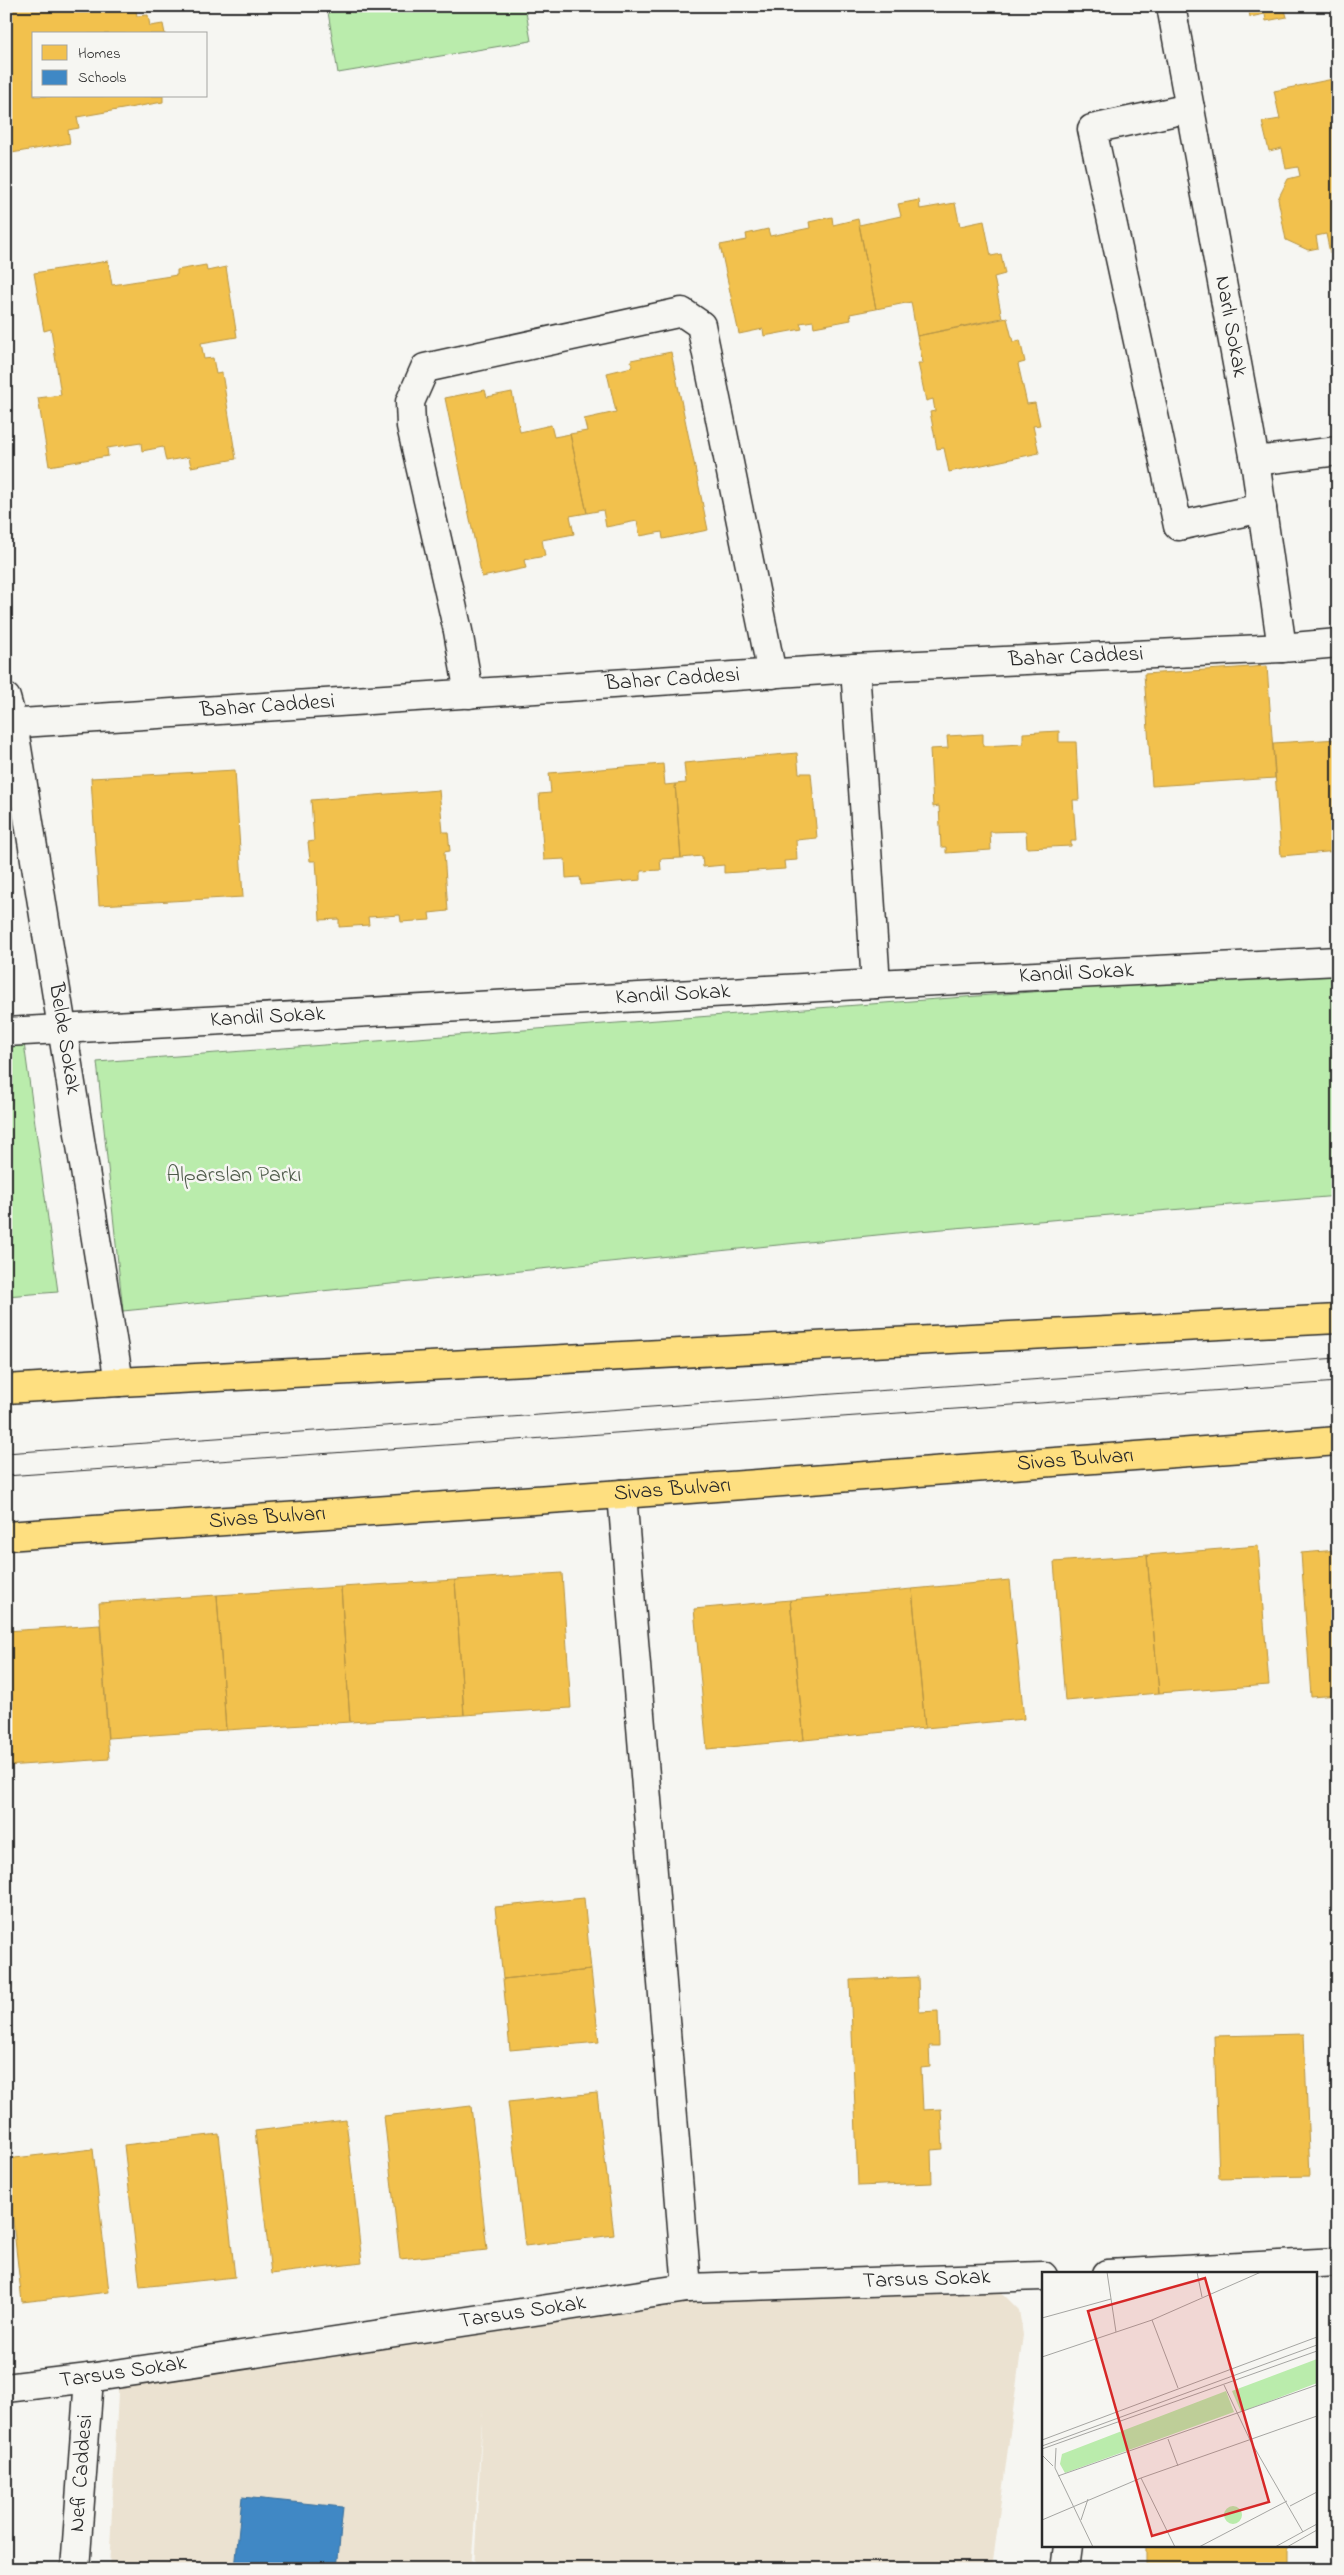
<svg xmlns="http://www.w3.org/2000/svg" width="1344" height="2575" viewBox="0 0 1344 2575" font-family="'Indie Flower',sans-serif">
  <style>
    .built { fill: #ebe2d1 }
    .green { fill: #baecac; stroke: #728c6c }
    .homes { fill: #f2c14e; stroke: #b69444 }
    .schools { fill: #3f88c5; stroke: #396c97 }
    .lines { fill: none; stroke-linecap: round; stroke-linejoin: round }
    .minor-casing { stroke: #2b2b2b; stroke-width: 31 }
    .highway-casing { stroke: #2b2b2b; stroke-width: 31 }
    .minor { stroke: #f6f6f2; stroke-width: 28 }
    .highway { stroke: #fedf80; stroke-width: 28 }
    .tram { stroke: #2b2b2b; stroke-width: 1 }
    .labels { text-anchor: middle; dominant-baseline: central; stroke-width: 5; stroke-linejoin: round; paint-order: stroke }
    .street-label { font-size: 22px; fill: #2b2b2b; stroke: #f6f6f2 }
    .park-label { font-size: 22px; fill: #4f5b4b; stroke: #f6f6f2 }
    .inset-road { fill: none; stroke: #a5a5a2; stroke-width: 1 }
    .view { fill: #d62828; fill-opacity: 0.15; stroke: #d62828; stroke-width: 2.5 }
    .inset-edge { fill: none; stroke: #2b2b2b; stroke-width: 2.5 }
  </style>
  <rect width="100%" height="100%" fill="#f6f6f2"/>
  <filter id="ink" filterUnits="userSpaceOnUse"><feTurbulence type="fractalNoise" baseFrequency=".02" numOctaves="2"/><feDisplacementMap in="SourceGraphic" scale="10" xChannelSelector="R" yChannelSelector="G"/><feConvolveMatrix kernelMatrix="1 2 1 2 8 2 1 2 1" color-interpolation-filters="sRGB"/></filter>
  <g filter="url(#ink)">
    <path class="built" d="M961 2269 993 2284 1019 2310 1023 2335 992 2569H474L483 2410 471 2569H109L119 2373 489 2318Z"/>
    <path class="green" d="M327 6H525L531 41 338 73Z
      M1338 969V1196L907 1232 123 1311 97 1062Z
      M24 1043 58 1292 6 1296V1045Z"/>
    <path class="homes" d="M6 6H135L137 16 148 15 150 26 163 24 165 34H34V96H163V102L77 117 79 128 68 130 70 143 6 154Z
      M1248 6H1304L1285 10 1287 17 1266 21 1265 14 1250 17Z
      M1338 78V250L1330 253 1326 234 1316 236 1318 248 1308 250 1286 240 1278 199 1288 179 1300 176 1298 167 1286 169 1282 148 1269 151 1262 122 1280 119 1274 91Z
      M919 200 920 209 955 203 960 226 984 221 991 256 1001 254 1005 274 994 277 1002 318 917 336 911 302 876 309 859 225 901 216 898 204Z
      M832 217 833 225 858 219 876 309 850 314 851 320 814 327 813 321 800 323 802 329 764 336 763 329 739 334 720 245 747 240 746 234 768 229 770 236 810 228 809 222Z
      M108 261 112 285 177 275V270L206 265 207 271 226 267 237 337 201 343 204 359 213 358 216 374 222 373 236 459 191 467 189 457 166 461 163 447 142 451 141 443 107 448 108 456 49 466 38 398 61 395 51 329 44 331 34 273Z
      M1007 318 1013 342 1020 340 1025 362 1018 364 1027 404 1035 403 1040 425 1033 426 1039 453 949 472 944 448 937 449 930 412 935 411 933 399 926 401 918 363H923L917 336Z
      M671 352 708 530 663 539 662 532 640 536 637 521 606 527 603 510 587 513 570 434 587 431 584 419 616 412 607 373 632 367 631 360Z
      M485 390 487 397 512 392 520 432 551 425 554 437 570 434 587 513 570 516 574 534 542 540 545 556 524 560 526 568 482 577 445 398Z
      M1267 666 1275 778 1152 786 1144 674Z
      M1059 731V742H1076L1079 800H1073L1076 841H1071V846L1027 848 1026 831 990 832 991 850 946 853V847H941L939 806 933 807 930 749 948 748 947 736 983 734V746L1023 744V733Z
      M1338 739V851L1281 856 1273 743Z
      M797 753 799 773H811L817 838 796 840 797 860 784 861 785 869 724 873V865L703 867 702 856 681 858 675 784 686 783 684 763Z
      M663 764 665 785 675 784 681 858 660 859 661 870 641 871V880L581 885 580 877 566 878 565 859 544 860 539 794 551 793 549 773Z
      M235 770 243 897 99 905 91 778Z
      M439 790 443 832H448L450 851 444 852 448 911 429 913 430 920 401 922 400 915 368 917 369 925 339 927V919L320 920 316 861H310L308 842 314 841 311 800Z
      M1258 1546 1269 1685 1159 1693 1147 1555Z
      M1338 1550V1695L1311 1697 1301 1553Z
      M1147 1555 1159 1693 1065 1701 1054 1562Z
      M562 1573 571 1708 464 1715 455 1580Z
      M455 1580 464 1715 350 1722 341 1587Z
      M1010 1580 1024 1719 925 1728 912 1589Z
      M341 1587 350 1722 226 1730 217 1595Z
      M912 1589 925 1728 804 1740 790 1600Z
      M217 1595 226 1730 108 1738 99 1603Z
      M790 1600 804 1740 707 1749 694 1609Z
      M100 1625 109 1759 6 1766V1631Z
      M584 1898 591 1970 503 1979 495 1907Z
      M591 1970 599 2042 510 2050 503 1979Z
      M918 1977 919 2012 938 2011 939 2046H929L930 2067 921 2068 923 2110 941 2109 943 2149 931 2150 932 2183 858 2186 850 1980Z
      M1304 2034 1310 2176 1219 2178 1214 2036Z
      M597 2093 614 2235 525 2246 508 2102Z
      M471 2106 487 2250 400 2259 384 2116Z
      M346 2120 362 2263 271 2274 255 2131Z
      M219 2134 235 2277 140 2287 124 2145Z
      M93 2149 109 2292 22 2302 6 2159Z
      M1146 2546H1287V2569H1146Z"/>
    <path class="schools" d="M242 2497 343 2507 337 2569H235Z"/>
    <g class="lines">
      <defs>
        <g id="minor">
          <path id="s1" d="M1171 6 1255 461 1282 648"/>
          <path d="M1190 108 1092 129 1178 526 1262 508"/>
          <path d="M1255 461 1338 451"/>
          <path d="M855 668 876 984"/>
          <path d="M469 694 458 631 411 426 410 402 425 368 682 312 701 325 772 674"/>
          <path id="s2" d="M6 698 13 723 119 1382"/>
          <path id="s3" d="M6 724 855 668 1282 648 1338 643"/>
          <path id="s4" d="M6 1032 876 984 1338 961"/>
          <path d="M622 1494 687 2288"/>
          <path d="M1107 2274 1338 2262"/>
          <path id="s5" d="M6 2388 89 2378 687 2288 1043 2276"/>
          <path id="s6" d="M75 2569 89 2378"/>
          <path d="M1065 2569 1068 2546"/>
        </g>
        <g id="highway">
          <path d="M6 1389 119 1382 1338 1319"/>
          <path id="s7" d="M6 1536 622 1494 1338 1441"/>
        </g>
      </defs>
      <use href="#minor" class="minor-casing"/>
      <use href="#highway" class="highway-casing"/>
      <use href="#minor" class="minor"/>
      <use href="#highway" class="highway"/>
      <path class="tram" d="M6 1453 1338 1358
        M6 1476 1338 1382"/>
    </g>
  </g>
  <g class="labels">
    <g class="street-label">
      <text stroke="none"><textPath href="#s1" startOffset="326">Narlı Sokak</textPath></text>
      <text stroke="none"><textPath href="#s3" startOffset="1072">Bahar Caddesi</textPath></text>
      <text stroke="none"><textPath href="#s3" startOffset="668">Bahar Caddesi</textPath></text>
      <text stroke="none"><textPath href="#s3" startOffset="262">Bahar Caddesi</textPath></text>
      <text stroke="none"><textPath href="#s4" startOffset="1072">Kandil Sokak</textPath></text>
      <text stroke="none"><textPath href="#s4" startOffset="668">Kandil Sokak</textPath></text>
      <text stroke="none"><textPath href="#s4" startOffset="262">Kandil Sokak</textPath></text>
      <text stroke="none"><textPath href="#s2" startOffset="346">Belde Sokak</textPath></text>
      <text stroke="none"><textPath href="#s7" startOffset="1072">Sivas Bulvarı</textPath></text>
      <text stroke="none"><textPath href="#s7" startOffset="668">Sivas Bulvarı</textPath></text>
      <text stroke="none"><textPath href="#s7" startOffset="262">Sivas Bulvarı</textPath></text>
      <text stroke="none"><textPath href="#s5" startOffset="928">Tarsus Sokak</textPath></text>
      <text stroke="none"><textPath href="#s5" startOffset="522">Tarsus Sokak</textPath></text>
      <text stroke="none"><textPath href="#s5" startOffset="118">Tarsus Sokak</textPath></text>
      <text stroke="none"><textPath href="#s6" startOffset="96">Nefi Caddesi</textPath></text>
    </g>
    <g class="park-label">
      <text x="234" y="1176">Alparslan Parkı</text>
    </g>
  </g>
  <g transform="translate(1042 2272)">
    <rect width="275" height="275" fill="#f6f6f2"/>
    <path d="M275 87V111L199 140 190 119ZM184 119 192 140 23 201 18 192 20 182ZM182 243a9 9 0 1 1 18 0a9 9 0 1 1-18 0Z" fill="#baecac"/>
    <path class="inset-road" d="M65 0 74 60M155 0 160 25M0 46 69 27M110 48 136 116M0 85 110 48 219 0M182 113 208 168 261 260M126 167 136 194M0 168 275 65M0 174 275 73M14 176 13 196 51 275M0 177 275 79M0 183 11 194M16 204 275 113M99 206 133 275M248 234 275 220M0 248 99 206 275 144M39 248 46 227M157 275 245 229M233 275 275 252M245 275 275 258"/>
    <path class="view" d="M163 6 227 230 110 264 46 39Z"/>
    <rect width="275" height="275" class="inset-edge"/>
  </g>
  <rect width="1344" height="2575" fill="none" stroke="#f6f6f2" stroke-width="25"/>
  <rect x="12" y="12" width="1319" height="2550" fill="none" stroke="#2b2b2b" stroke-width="2" filter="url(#ink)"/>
  <rect x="32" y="32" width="175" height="65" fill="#f6f6f2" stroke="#a5a5a2"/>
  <rect x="42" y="45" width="25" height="15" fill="#f2c14e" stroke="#a5a5a2"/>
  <text x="78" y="58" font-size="15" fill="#2b2b2b">Homes</text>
  <rect x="42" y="70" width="25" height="15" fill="#3f88c5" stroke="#a5a5a2"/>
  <text x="78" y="82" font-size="15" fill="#2b2b2b">Schools</text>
</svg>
